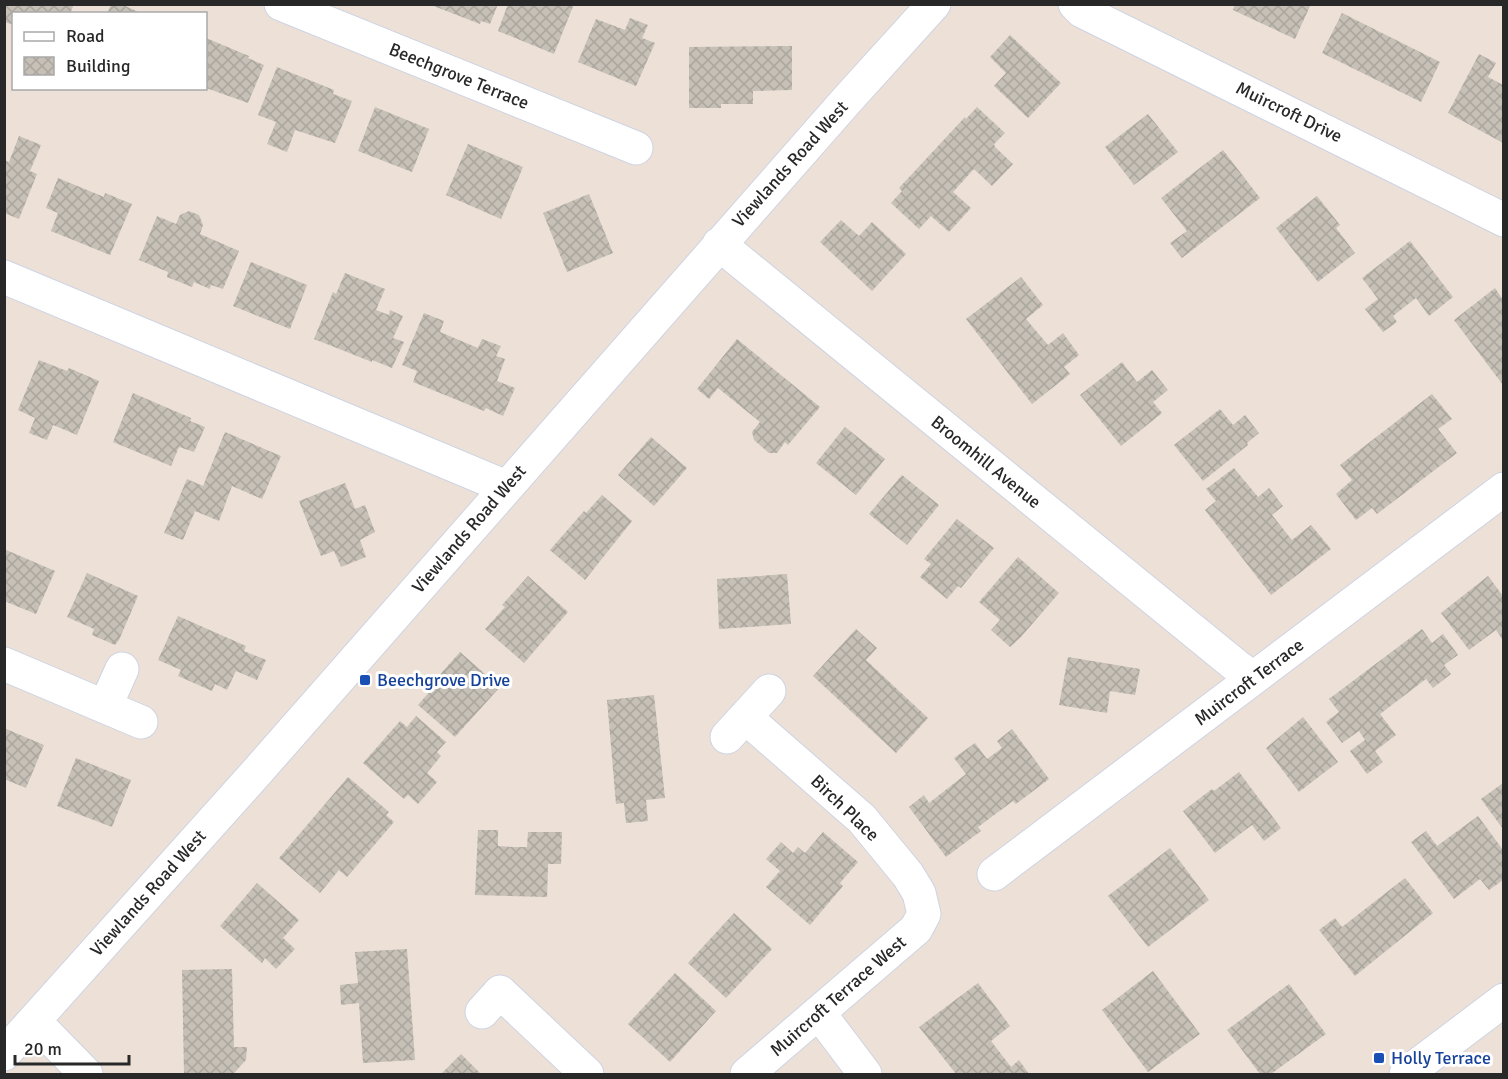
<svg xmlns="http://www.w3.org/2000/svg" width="1508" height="1079" viewBox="0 0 1508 1079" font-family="Signika,sans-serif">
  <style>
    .building { fill: url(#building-cross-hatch) }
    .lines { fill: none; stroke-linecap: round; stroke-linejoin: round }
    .minor-casing { stroke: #cdd3e3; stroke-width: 35 }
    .minor { stroke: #fff; stroke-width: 33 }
    .transit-dot { fill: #1a4fb4; stroke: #fff; stroke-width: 2 }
    .labels { text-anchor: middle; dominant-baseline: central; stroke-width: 6; stroke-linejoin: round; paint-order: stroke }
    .street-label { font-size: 18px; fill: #282828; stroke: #fff }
    .transit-label { font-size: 18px; fill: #164399; stroke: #fff; text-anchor: start }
  </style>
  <defs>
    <pattern id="building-cross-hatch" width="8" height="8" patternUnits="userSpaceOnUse" patternTransform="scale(1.5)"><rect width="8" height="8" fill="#c6c0b7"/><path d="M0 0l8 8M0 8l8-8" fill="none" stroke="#aaa59d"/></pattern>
  </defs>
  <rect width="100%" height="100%" fill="#ede1d7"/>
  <path class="building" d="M7 4H74L70 14H14V25L4 22V11Z
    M111 4H121L143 14H107Z
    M498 4 490 24 481 21 480 24 431 5Z
    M508 4H574L554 54 498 31Z
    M1235 4H1311L1295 39 1233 10Z
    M1342 13 1440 62 1421 102 1322 53Z
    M630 18 648 25 642 38 655 43 636 86 578 62 596 19 625 30Z
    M1010 35 1061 83 1028 118 994 86 1006 73 990 57Z
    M206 38 249 56 248 58 264 65 248 103 206 88Z
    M792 46V90L753 91V104H721V108H689V47Z
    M1479 54 1496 63 1488 77 1503 85V143L1448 113Z
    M277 67 334 90 333 94 352 101 335 143 295 130 287 152 267 144 276 122 258 115Z
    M375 107 429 129 412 172 358 151Z
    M977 107 1005 133 994 144 995 147 1013 164 992 186 974 169 953 192 971 208 949 232 931 216 919 229 891 203 902 191 899 188 965 117 966 119Z
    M1148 114 1178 152 1134 185 1105 147Z
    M19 136 41 145 30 171 37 174 19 219 4 213V160L9 162Z
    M468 144 523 167 501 219 446 195Z
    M1223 150 1260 198 1182 258 1170 243 1187 231 1161 198Z
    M58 178 104 197 105 193 132 204 110 255 51 231 58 213 46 208Z
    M589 194 613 253 567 272 543 213Z
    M1317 196 1340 225 1336 228 1355 253 1318 282 1276 228Z
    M189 211 199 215 203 225 200 234 239 251 223 289 211 285 210 289 194 282 192 287 167 277 168 272 139 260 157 216 176 224 180 215Z
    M841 220 859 236 872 222 906 254 872 291 820 242Z
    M1410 241 1453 297 1429 316 1416 298 1393 316 1397 322 1383 332 1365 309 1378 299 1362 278Z
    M251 262 307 285 290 329 233 306Z
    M345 273 385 289 376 310 389 315 390 310 403 316 393 338 404 342 392 368 372 360V362L314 339 333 292 336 294Z
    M1021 277 1043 305 1026 319 1048 345 1063 333 1079 355 1064 367 1070 374 1032 404 966 319Z
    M1495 288 1503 300V385L1454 320Z
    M424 313 444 321 440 332 478 348 482 339 501 346 496 356 505 359 497 381 515 388 503 416 486 408 484 411 413 382 417 371 402 365Z
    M737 339 820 407 788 445 785 442 777 453H769L754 440 752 432 760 422 718 388 709 399 697 389Z
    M39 360 67 371 69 368 99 381 77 435 53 425 47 440 29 433 35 418 18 410Z
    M1122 362 1137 382 1152 370 1168 390 1153 402 1162 413 1121 446 1080 395Z
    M133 393 191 418 190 421 205 427 194 452 179 447 171 466 113 442Z
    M1432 394 1452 419 1438 429 1457 453 1377 514 1372 508 1356 520 1336 494 1352 480 1340 465Z
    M1220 409 1233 425 1245 415 1259 433 1247 443 1248 445 1203 481 1174 445Z
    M845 427 885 459 856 495 816 463Z
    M225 432 281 456 262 499 232 486 219 521 195 511 183 540 164 533 187 479 203 486Z
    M651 437 687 468 654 506 618 475Z
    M1234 468 1258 497 1269 488 1283 506 1272 515 1292 540 1311 525 1331 549 1271 595 1205 510 1216 501 1206 489Z
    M902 475 939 505 907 545 869 514Z
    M345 483 355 509 365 505 375 532 360 540 366 557 341 567 334 551 321 556 299 501Z
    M602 495 632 521 585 580 550 550 584 511 586 513Z
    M957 519 994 548 961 588 958 586 947 599 920 577 931 564 924 559Z
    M4 549 55 571 36 614 4 601Z
    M1018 557 1059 593 1020 638 1010 647 991 630 1000 620 979 602Z
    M87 573 138 596 119 640 115 645 92 635 94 629 67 617Z
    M787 574 791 624 719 629 717 579Z
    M528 576 568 612 524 663 485 629 505 607 502 605Z
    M1488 576 1503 596V640L1496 630 1469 650 1441 613Z
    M178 616 246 646 244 651 266 660 257 680 236 671 227 690 215 684 212 691 178 676 181 670 158 660Z
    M856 629 877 648 866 660 928 718 896 753 813 676Z
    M1422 629 1432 643 1443 634 1458 655 1444 665 1451 674 1433 688 1426 679 1380 714 1396 735 1375 751 1383 762 1367 774 1350 751 1365 740 1359 731 1342 743 1326 722 1339 712 1329 699Z
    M460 652 500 687 455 737 418 705 438 682 435 680Z
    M1068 657 1140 669 1135 695 1110 691 1107 713 1059 705Z
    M654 695 665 798 646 800 648 821 626 823 624 803 616 804 607 700Z
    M416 716 446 742 437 752 441 756 427 773 437 782 418 804 408 795 404 799 363 763 400 721 407 727Z
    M1303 717 1338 762 1299 792 1266 748Z
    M4 728 44 745 26 788 4 779Z
    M1012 729 1049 779 1016 804 1013 801 978 827 981 831 946 857 909 807 924 795 929 803 966 774 954 758 975 743 987 759 1002 748 997 741Z
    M76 758 131 780 112 827 57 806Z
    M1239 772 1281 828 1264 841 1252 825 1215 853 1183 811 1212 789 1214 791Z
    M348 777 389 812 386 815 394 822 347 877 339 870 320 893 279 858Z
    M1503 783V829L1481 799Z
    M1478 816 1503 850V880L1489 890 1480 879 1454 899 1411 842 1426 831 1437 846Z
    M478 830H498V846L513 847H527L528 832H562L561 864H548L547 897 475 895Z
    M823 832 858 862 840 883 843 886 810 925 766 887 780 871 766 859 781 842 793 853 798 847 805 853Z
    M1170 848 1209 900 1148 947 1108 896Z
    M1405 878 1433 913 1355 976 1319 930 1335 918 1342 927Z
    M257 883 299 920 283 938 295 949 276 969 265 958 262 963 220 926Z
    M734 913 772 949 726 998 688 963Z
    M407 949 415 1060 363 1063 359 1003 341 1005 340 985 358 983 355 952Z
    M232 969 234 1047H247L246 1060 234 1073 184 1074 182 970Z
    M1153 971 1200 1034 1148 1072 1102 1010Z
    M675 973 716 1011 670 1062 628 1024Z
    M978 983 1010 1026 991 1041 1011 1067 1019 1060 1029 1074H956L919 1027Z
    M1289 984 1326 1034 1271 1074H1260L1227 1030Z
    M461 1054 481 1074H441Z"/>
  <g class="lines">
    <defs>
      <path id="minor" d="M281 4 636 148
        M1075 4 1082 11 1504 220
        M719 244 1239 668 1253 678
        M4 277 506 487
        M4 664 141 722
        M105 707 122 669
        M745 717 862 819 908 875 919 893 924 914 916 929 747 1074
        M727 737 769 691
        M994 874 1504 489
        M482 1012 500 992 587 1074
        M819 1013 865 1074
        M34 1021 86 1074
        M4 1054 256 773 847 100 934 4
        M1406 1074 1504 1000"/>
    </defs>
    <use href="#minor" class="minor-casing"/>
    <use href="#minor" class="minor"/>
  </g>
  <g class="transit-dot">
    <rect x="359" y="674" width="12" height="12" rx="3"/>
    <rect x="1373" y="1052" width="12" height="12" rx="3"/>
  </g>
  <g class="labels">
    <g class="street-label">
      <text transform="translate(459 76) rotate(22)">Beechgrove Terrace</text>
      <text transform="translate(1289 112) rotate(26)">Muircroft Drive</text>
      <text transform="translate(790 164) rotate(-48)">Viewlands Road West</text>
      <text transform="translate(986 462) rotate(39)">Broomhill Avenue</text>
      <text transform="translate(469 529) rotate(-49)">Viewlands Road West</text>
      <text transform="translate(1249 682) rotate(-37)">Muircroft Terrace</text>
      <text transform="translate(845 808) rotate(44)">Birch Place</text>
      <text transform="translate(148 893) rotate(-48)">Viewlands Road West</text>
      <text transform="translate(838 996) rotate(-41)">Muircroft Terrace West</text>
    </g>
    <g class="transit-label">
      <text x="377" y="680">Beechgrove Drive</text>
      <text x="1391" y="1058">Holly Terrace</text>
    </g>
  </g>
  <rect width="1508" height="1079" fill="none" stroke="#282828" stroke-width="12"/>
  <rect x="12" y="12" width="195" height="78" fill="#ffffff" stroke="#a9a9a9" stroke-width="1.5"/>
  <rect x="24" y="32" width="30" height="9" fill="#ffffff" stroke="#a9a9a9" stroke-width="1.5"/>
  <text x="66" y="42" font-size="18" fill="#282828">Road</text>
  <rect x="24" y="57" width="30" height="18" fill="url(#building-cross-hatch)" stroke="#a9a9a9" stroke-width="1.5"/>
  <text x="66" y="72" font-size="18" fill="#282828">Building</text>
  <path d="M15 1055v9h114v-9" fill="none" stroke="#282828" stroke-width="3"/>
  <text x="24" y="1055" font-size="18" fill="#282828" stroke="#ffffff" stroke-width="4.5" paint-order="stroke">20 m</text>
</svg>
